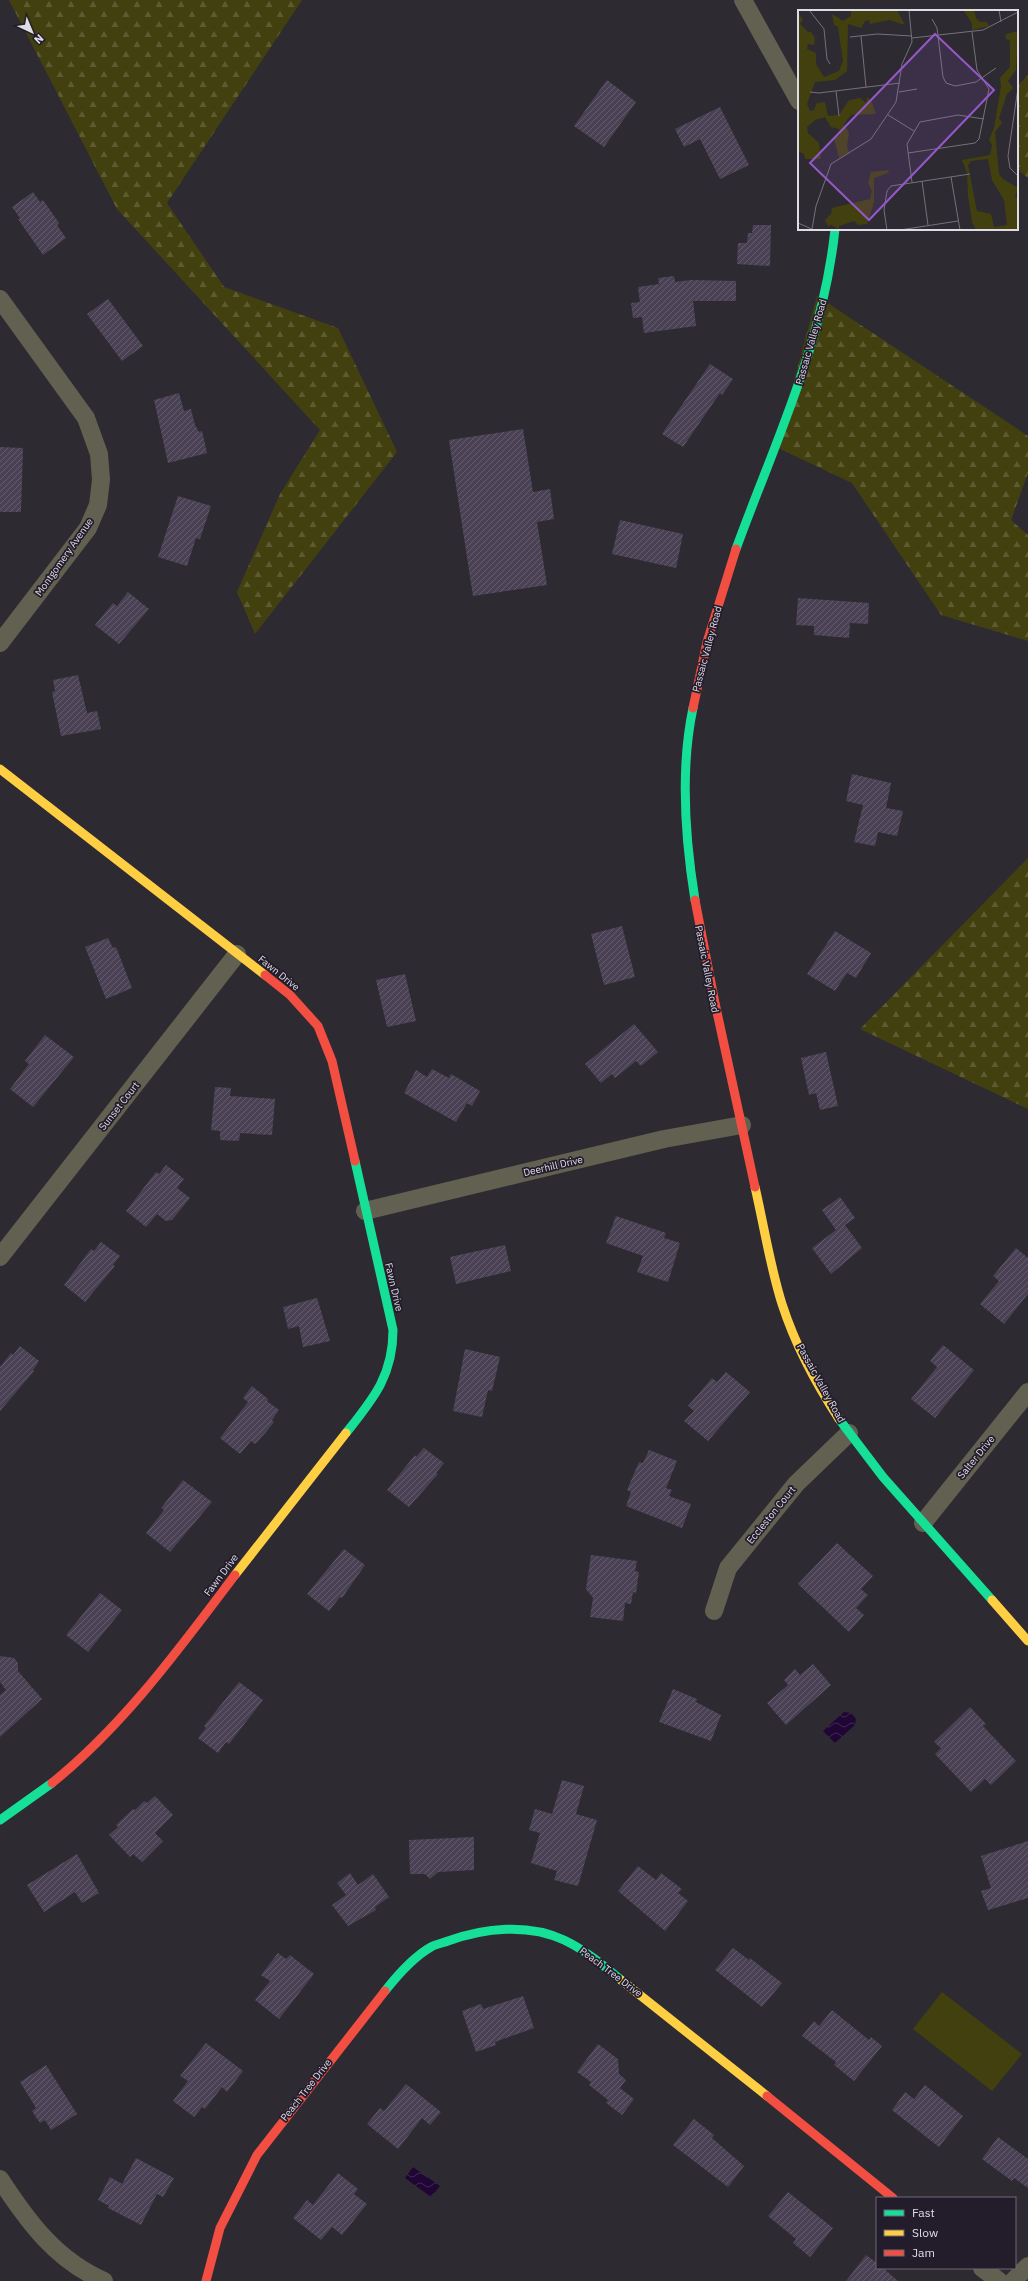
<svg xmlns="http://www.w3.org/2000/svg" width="1028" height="2281" viewBox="0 0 1028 2281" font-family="'IBM Plex Sans',sans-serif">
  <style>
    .forest { fill: url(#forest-firs) }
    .pitch { fill: #43400f }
    .water { fill: url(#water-waves) }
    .building { fill: url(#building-hatch) }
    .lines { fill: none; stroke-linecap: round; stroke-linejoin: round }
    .street { stroke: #626050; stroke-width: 18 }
    .fast { stroke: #16e098; stroke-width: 9 }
    .slow { stroke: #ffcf43; stroke-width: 9 }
    .jam { stroke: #f24e42; stroke-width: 9 }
    .labels { text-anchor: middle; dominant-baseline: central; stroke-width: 3.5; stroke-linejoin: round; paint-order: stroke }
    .street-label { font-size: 10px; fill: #e0dce6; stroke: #221c2b }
    .inset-road { fill: none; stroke: #75717a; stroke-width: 1 }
    .view { fill: #9458c9; fill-opacity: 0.15; stroke: #9458c9; stroke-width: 2 }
    .inset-edge { fill: none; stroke: #e0dce6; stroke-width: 2 }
  </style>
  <defs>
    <pattern id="forest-firs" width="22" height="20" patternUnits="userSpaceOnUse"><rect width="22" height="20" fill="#43400f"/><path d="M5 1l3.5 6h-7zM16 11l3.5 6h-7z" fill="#5e5b32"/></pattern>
    <pattern id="water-waves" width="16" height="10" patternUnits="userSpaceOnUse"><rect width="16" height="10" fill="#1f0634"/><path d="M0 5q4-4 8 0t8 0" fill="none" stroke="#3f2a51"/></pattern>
    <pattern id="building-hatch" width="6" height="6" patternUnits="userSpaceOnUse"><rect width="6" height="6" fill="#4a4254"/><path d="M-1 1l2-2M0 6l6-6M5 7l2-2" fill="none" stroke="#645d6d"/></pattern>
  </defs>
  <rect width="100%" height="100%" fill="#2d2a32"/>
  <path class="forest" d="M9 0H302L167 203 224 287 338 328 397 452 255 634 237 592 280 494 320 430 117 209Z
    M1028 75V178L1017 169V86Z
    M817 296 1028 436V473L1011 520 1028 535V641L941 615 852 483 776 447Z
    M1028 858V1109L860 1029Z"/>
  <path class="pitch" d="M942 1992 1022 2054 992 2091 913 2029Z"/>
  <path class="water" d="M844 1712 851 1713 856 1719 855 1725 835 1743 823 1731Z
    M413 2167 440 2186 431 2197 405 2178Z"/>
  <path class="building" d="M607 80 636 102 604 147 574 126Z
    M720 107 749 165 720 179 700 139 684 147 675 129Z
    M33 192 40 202 43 200 59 223 57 225 66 238 43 255 18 219 20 218 12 207Z
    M753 225H771L770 266 737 264 738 243H747L748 233H752Z
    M674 276 675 282 691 280 736 281V301H693L696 326 644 333 642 317 633 318 631 303 640 302 638 287 659 284 658 278Z
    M108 299 143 346 122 361 87 314Z
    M710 364 733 379 722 395 720 393 683 447 662 434Z
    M179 393 184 411 191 409 195 425 199 432 202 431 207 453 168 463 154 400Z
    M523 429 533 492 550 489 554 519 537 522 547 585 473 596 449 440Z
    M0 447 23 448 21 512H0Z
    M178 496 211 506 200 539 196 538 187 566 158 557Z
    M620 520 683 534 676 568 612 554Z
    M128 592 149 609 119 644 95 625 113 603 117 606Z
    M798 598 869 603 868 624 850 623 849 638 814 635V626L796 625Z
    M78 675 87 713 97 711 101 729 61 736 52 692 55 691 53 680Z
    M852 774 891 783 886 808 903 811 897 836 878 832 875 846 854 842 863 805 846 801Z
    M622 926 635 977 604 985 591 934Z
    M835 931 871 953 856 978 847 973 835 991 807 974Z
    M108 938 113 948 116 947 132 988 106 999 85 947Z
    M405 974 416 1021 387 1027 376 980Z
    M634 1024 658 1052 641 1066 636 1061 615 1078 612 1074 601 1083 585 1064Z
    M45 1035 74 1057 33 1107 10 1089 29 1064 25 1061Z
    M826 1052 838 1106 820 1110 816 1093 809 1095 801 1058Z
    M432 1069 449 1078 451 1074 480 1091 472 1106 467 1103 456 1122 404 1093 416 1070 427 1077Z
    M215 1087 231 1088 230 1096 275 1099 272 1135 240 1133 239 1141 220 1140V1131L211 1130Z
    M166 1165 184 1179 177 1188 190 1198 172 1220 166 1221 157 1214 146 1227 126 1211 156 1172 159 1174Z
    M840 1197 855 1218 845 1225 862 1248 831 1274 812 1248 836 1230 822 1210Z
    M616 1216 666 1233 664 1238 680 1243 668 1282 637 1272 643 1256 606 1243Z
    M101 1242 120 1256 113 1265 115 1266 85 1302 64 1285 91 1249 94 1251Z
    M505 1245 511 1271 456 1284 450 1257Z
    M1016 1248 1028 1258V1294L1004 1324 980 1304 999 1281 993 1276Z
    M317 1298 330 1341 303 1347 299 1326 288 1329 283 1307Z
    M943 1345 974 1370 935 1418 911 1399 937 1367 930 1361Z
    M20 1346 39 1361 33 1370 34 1371 0 1411V1367L11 1353 13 1355Z
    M465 1349 500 1357 492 1391 488 1390 482 1417 453 1411Z
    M726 1372 750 1392 708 1441 684 1421 694 1411 688 1406 712 1378 717 1382Z
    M252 1386 268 1399 267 1401 279 1410 272 1420 274 1422 266 1432 255 1444 251 1441 240 1454 220 1438 248 1402 243 1398Z
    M424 1448 444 1463 436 1473 438 1474 409 1507 387 1490 415 1455 416 1457Z
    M649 1450 677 1461 666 1488 672 1490 669 1496 691 1504 682 1528 626 1506 631 1492 627 1490 639 1462 643 1463Z
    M183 1480 212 1502 170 1552 146 1533 164 1510 161 1508Z
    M837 1543 873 1576 861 1589 868 1595 856 1608 864 1615 849 1632 798 1584Z
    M344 1549 365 1565 342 1598 340 1597 329 1611 307 1594Z
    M591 1555 637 1561 635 1571 639 1572 636 1593 633 1592 631 1604 625 1603 623 1621 590 1617 593 1598 586 1589Z
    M100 1593 122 1610 88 1652 66 1635Z
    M0 1656 14 1658 18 1663V1671L42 1699 0 1737V1695L6 1690 0 1682Z
    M813 1664 831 1685 786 1725 767 1703 788 1685 784 1680 795 1669 800 1675Z
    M239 1682 263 1700 229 1744 226 1742 218 1753 198 1738 206 1728 204 1726Z
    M673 1689 697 1699 696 1702 721 1715 711 1741 659 1722Z
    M970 1707 986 1724 983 1726 1016 1761 991 1785 985 1779 971 1792 935 1754 941 1748 934 1742Z
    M562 1780 584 1786 576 1814 597 1820 578 1886 554 1880 557 1871 531 1863 540 1833 529 1830 535 1809 552 1814Z
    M155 1796 173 1815 155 1833 163 1841 142 1862 133 1854 130 1857 109 1835 118 1827 116 1825 133 1809 135 1810 144 1801 147 1803Z
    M474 1837V1870L438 1872 430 1879 425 1874H410L409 1840Z
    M1028 1841V1898L988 1910 981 1891 991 1888 981 1856Z
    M77 1854 99 1893 82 1903 75 1892 44 1912 27 1885Z
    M638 1866 656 1880 661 1873 682 1889 678 1893 688 1901 665 1931 618 1891Z
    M350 1873 358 1885 373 1874 389 1897 375 1907 376 1910 348 1926 332 1905 346 1895 337 1883Z
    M733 1948 749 1960 750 1958 782 1983 762 2007 715 1970Z
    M278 1953 286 1959 290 1955 314 1974 279 2019 255 2000 270 1981 261 1975Z
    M523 1996 534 2028 495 2042 496 2045 476 2052 462 2011 481 2004 483 2009Z
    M832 2010 869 2040 871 2037 882 2046 854 2081 834 2065 836 2062 802 2036 814 2021 819 2026Z
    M206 2043 243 2071 227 2092 222 2087 205 2109 202 2107 194 2117 173 2101 188 2081 180 2076Z
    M598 2044 618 2059 619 2074 626 2080 620 2088 634 2099 622 2115 606 2103 608 2100 589 2085 591 2082 577 2072Z
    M46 2065 77 2114 51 2130 45 2120 40 2123 32 2111 36 2108 20 2082Z
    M406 2084 441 2112 430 2125 422 2118 398 2149 367 2124 380 2108 384 2111Z
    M925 2085 963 2116 939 2147 892 2110 905 2092 914 2099Z
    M694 2119 714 2135 712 2138 744 2166 728 2187 673 2145Z
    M998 2137 1028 2159V2188L1014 2178 1012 2181 982 2159Z
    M136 2158 174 2178 163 2197 157 2194 141 2225 108 2208 109 2206 98 2200 110 2177 122 2184Z
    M338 2173 358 2189 354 2194 367 2204 342 2235 332 2227 321 2240 293 2218 307 2200 313 2205Z
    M788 2192 833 2228 810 2257 793 2243 796 2239 768 2216Z
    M866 2255 877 2263V2268H883L898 2281H846Z"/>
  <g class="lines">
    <path class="street" d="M743 0 799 101
      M0 299 86 418 99 454 101 480 98 505 88 528 0 643
      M365 1211 664 1139 742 1125
      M0 1257 237 954
      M923 1523 1028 1392
      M714 1611 728 1568 796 1484 849 1433
      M0 2179C28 2222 56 2260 104 2281
      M982 2268 999 2281
      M1013 2281 1028 2266"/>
    <path class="fast" d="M736 549C775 442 823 344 835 229
      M693 708C680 769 685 838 695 900
      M839 1419 883 1477 992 1600
      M346 1433C373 1399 393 1376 393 1330L355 1161
      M0 1820 52 1783
      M385 1991C396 1977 415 1956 431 1947 436 1944 443 1943 448 1941 484 1928 528 1923 564 1940 585 1950 603 1965 621 1980"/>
    <path class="slow" d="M0 769 265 975
      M755 1187C764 1226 770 1266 782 1304 795 1344 816 1384 839 1419
      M235 1575 346 1433
      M992 1600 1028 1641
      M621 1980 767 2096"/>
    <path class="jam" d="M693 708 707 642 736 549
      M695 900 715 1003 755 1187
      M265 975 290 995 318 1026 332 1061 355 1161
      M52 1783C124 1725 179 1649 235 1575
      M767 2096 893 2198
      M206 2281 220 2228 257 2155 385 1991"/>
  </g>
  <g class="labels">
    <g class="street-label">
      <text transform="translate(811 342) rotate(-74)">Passaic Valley Road</text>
      <text transform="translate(64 557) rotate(-55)">Montgomery Avenue</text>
      <text transform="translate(707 649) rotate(-75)">Passaic Valley Road</text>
      <text transform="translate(707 969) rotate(79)">Passaic Valley Road</text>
      <text transform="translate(279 973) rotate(39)">Fawn Drive</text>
      <text transform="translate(119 1106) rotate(-52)">Sunset Court</text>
      <text transform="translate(553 1166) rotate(-13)">Deerhill Drive</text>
      <text transform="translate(394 1287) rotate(77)">Fawn Drive</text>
      <text transform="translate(821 1383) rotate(61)">Passaic Valley Road</text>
      <text transform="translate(976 1457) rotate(-51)">Salter Drive</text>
      <text transform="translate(771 1515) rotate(-51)">Eccleston Court</text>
      <text transform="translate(221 1575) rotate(-53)">Fawn Drive</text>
      <text transform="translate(611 1972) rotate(37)">Peach Tree Drive</text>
      <text transform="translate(306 2090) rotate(-52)">Peach Tree Drive</text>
    </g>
  </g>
  <g transform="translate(798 10)">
    <rect width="220" height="220" fill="#2d2a32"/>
    <path d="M53 0H99L107 15 91 10 72 14 71 10 67 11 63 18 50 14 49 61 37 70 17 72 9 94 12 101 16 100 19 93 27 92 30 106 41 105 51 90 62 88 68 93 69 87 73 90 78 104 53 105 46 114 51 123 49 136 51 142 41 148 36 128 42 125 41 119 33 117 27 107 17 110 9 117 10 123 21 133 23 149H7L6 144 0 141V2L5 10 2 14 10 22H13L17 28 16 35 10 34 9 39 18 43V54L26 67 41 61 45 51 40 17 36 15 34 4 45 11 53 6ZM158 0H176L178 8 182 12H189L191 16 174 20V13L166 1ZM220 21 218 60 210 71 215 78 209 84 201 108 204 113 197 122 201 164 205 169 220 178 217 186 220 189V220H178L174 212 170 186 169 163 164 150 192 145 194 135 191 130 196 118 203 76 202 68 212 57V31L207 28 208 24ZM190 149 194 170 206 190 209 215 196 217 193 204 179 201 170 155 173 151ZM91 160 90 163 76 168V192L69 214 60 215 56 211 41 216V219L33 215 30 216 27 210 33 204 34 198 72 189 74 181 70 173 73 162Z" fill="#43400f" fill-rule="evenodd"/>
    <path class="inset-road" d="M11 0 26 19 29 49 32 54M201 0 203 12M134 9 139 18 145 67 148 73 157 76 178 72 198 58M63 26 68 77M52 27 79 24 114 26M114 28 185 20 220 2M220 78 210 146 212 158 220 166M38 81 41 106M12 82 21 83 102 73M101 82 119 79M90 105 116 121M110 143 177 133 181 129 191 79 179 60 174 22M153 167 162 220M124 171 130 215M114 172 109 134 122 112 160 105 186 109M0 213 16 220M14 219 18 196 33 154 73 129 98 92 104 54 114 32 111 0M89 220 86 200 89 181 93 176 172 164M102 220 160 211"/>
    <path class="view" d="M137 24 196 80 71 210 12 153Z"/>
    <rect width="220" height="220" class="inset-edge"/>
  </g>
  <rect x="876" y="2197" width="140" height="72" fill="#221c2b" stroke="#6e6976"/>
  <rect x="884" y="2210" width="20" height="6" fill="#16e098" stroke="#6e6976"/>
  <text x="912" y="2217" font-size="12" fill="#e0dce6">Fast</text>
  <rect x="884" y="2230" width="20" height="6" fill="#ffcf43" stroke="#6e6976"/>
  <text x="912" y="2237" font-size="12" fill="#e0dce6">Slow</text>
  <rect x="884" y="2250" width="20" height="6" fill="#f24e42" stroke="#6e6976"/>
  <text x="912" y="2257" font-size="12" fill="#e0dce6">Jam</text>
  <g transform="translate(32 32) rotate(136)" stroke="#221c2b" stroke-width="3" paint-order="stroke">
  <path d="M0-3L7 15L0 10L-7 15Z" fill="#e0dce6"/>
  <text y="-6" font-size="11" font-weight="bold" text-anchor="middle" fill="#e0dce6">N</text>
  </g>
</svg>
